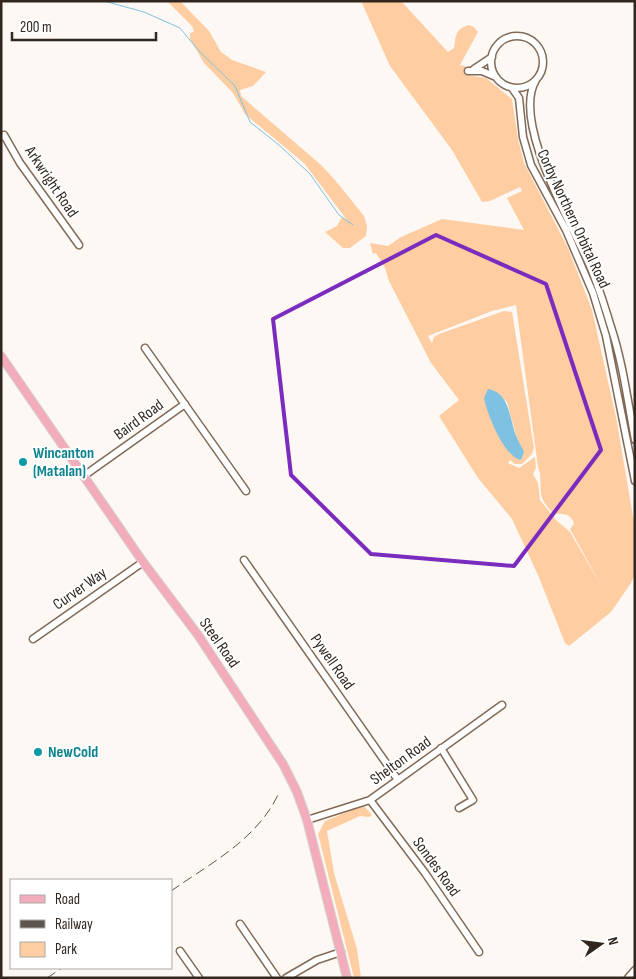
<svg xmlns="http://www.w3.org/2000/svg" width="636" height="979" viewBox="0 0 636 979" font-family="'Sofia Sans Condensed',sans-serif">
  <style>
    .green { fill: #ffcda2; fill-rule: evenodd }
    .water { fill: #7ec1e0 }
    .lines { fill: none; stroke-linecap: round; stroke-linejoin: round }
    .stream { stroke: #7ec1e0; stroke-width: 1 }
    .minor-casing { stroke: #816a57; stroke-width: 9 }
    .major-casing { stroke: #d6d4d2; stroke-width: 10 }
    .minor { stroke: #fff; stroke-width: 6 }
    .major { stroke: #f2acbc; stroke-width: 8 }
    .rail { stroke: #5e554e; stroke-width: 1; stroke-dasharray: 10 5; stroke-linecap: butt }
    .marked { fill: none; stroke: #7b2cbf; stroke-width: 4; stroke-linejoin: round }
    .culture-dot { fill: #0f9aa8; stroke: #fff; stroke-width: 2 }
    .labels { text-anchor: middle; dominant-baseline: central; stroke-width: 4; stroke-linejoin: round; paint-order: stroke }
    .street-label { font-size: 16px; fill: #31271f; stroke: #fff }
    .culture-label { font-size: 16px; font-weight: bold; fill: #0d838f; stroke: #fff; text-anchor: start }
  </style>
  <rect width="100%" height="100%" fill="#fdf8f3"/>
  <path class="green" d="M167 1H180L209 31 221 52 232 60 266 72 253 86 240 90 241 96 321 165 335 180 364 216 367 226 366 236 350 248H343L325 232 337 226 342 217 347 220 304 163 245 114 233 93 204 63 190 39V34L194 31 192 26Z
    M361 1H401L448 52 454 48C456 36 455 29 469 25L474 27 478 32 460 65 465 66 466 75 486 78 512 99 518 139 524 163 568 248 592 310 616 417 635 528V574L631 583 611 612 569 646 565 643 538 575 512 519 478 478 439 416 459 400 431 363 389 281 385 268 376 253 373 254 370 243 388 246 401 237 442 219 524 230 507 198 522 191 520 187 490 201 482 202 452 150 390 66ZM516 305 538 467C543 478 538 489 543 500 545 505 550 509 553 514 563 513 572 514 574 524L570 529 602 587 570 532 556 520 540 500 538 483 533 474 536 468 535 457 519 468 508 463 510 460 515 464H522L532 454 534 448 512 312 504 311 439 334 434 337 432 343 428 336 492 311ZM498 393 507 402 517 439 524 452 521 460 510 453 491 421Z
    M365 807 372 815 369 817 360 816 327 831 334 873 357 949 361 978H354L318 834 325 821 357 808Z"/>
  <path class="water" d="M488 389C511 393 509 420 517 438 519 443 522 447 524 452L521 460C504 457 487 414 484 398Z"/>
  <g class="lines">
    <path class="stream" d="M104 1 144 12 180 28 199 51 235 86 250 122 279 145 310 174 339 215 353 225"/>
    <defs>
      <path id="minor" d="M491 62a26 26 0 1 1 52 0a26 26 0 1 1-52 0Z
        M474 69 492 57
        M468 71H482L496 77
        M536 80C511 121 572 225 590 266 598 285 605 307 611 327 623 363 628 403 635 440
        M512 88 519 98 523 137 531 165 566 230 593 293 606 336 635 481
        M1 137 4 135 20 163 79 245
        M145 348 246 491
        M85 475 185 404
        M244 560 398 780
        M33 639 143 562
        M441 748 473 800 459 808
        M370 800 425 873 479 952
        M307 820 370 800 502 705
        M240 924 277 978
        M180 951 199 978
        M286 978 317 960 341 952
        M628 978 635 970"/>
      <path id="major" d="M1 356 143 562 198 635 283 764 297 792 307 820 347 978"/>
    </defs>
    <use href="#minor" class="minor-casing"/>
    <use href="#major" class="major-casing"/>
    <use href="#minor" class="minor"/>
    <use href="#major" class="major"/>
    <path class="rail" d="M171 891C211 863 256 840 278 795
      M47 978 62 968"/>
  </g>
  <path class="marked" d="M436 235 546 284 601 450 514 566 371 554 291 475 273 319Z"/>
  <g class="culture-dot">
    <circle cx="23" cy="462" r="5"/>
    <circle cx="38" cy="752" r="5"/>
  </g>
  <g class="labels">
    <g class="street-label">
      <text transform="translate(51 182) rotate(56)">Arkwright Road</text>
      <text transform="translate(573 219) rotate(65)">Corby Northern Orbital Road</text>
      <text transform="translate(139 420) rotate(-36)">Baird Road</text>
      <text transform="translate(80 589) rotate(-35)">Curver Way</text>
      <text transform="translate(219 643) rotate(55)">Steel Road</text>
      <text transform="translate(332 662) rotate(55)">Pywell Road</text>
      <text transform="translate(401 761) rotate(-36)">Shelton Road</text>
      <text transform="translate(436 867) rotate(54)">Sondes Road</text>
    </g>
    <g class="culture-label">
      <text x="33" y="453">Wincanton<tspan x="33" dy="18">(Matalan)</tspan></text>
      <text x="48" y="752">NewCold</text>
    </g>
  </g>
  <rect width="636" height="979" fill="none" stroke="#31271f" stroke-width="5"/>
  <rect x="10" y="879" width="162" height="90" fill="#ffffff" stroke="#ada9a5"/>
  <rect x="20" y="895" width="25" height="8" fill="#f2acbc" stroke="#ada9a5"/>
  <text x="55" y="904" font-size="15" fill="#31271f">Road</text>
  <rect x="20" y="920" width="25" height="8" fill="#5e554e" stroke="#ada9a5"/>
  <text x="55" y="929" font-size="15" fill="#31271f">Railway</text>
  <rect x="20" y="942" width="25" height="15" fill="#ffcda2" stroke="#ada9a5"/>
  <text x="55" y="954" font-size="15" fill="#31271f">Park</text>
  <g transform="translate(601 944) rotate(76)" stroke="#ffffff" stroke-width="4" paint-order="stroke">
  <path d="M0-4L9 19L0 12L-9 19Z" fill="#31271f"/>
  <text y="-8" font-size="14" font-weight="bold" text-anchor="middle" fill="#31271f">N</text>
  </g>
  <path d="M12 32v8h144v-8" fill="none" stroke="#31271f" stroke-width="2.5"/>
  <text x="20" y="32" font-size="15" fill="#31271f" stroke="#ffffff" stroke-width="4" paint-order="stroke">200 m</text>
</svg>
